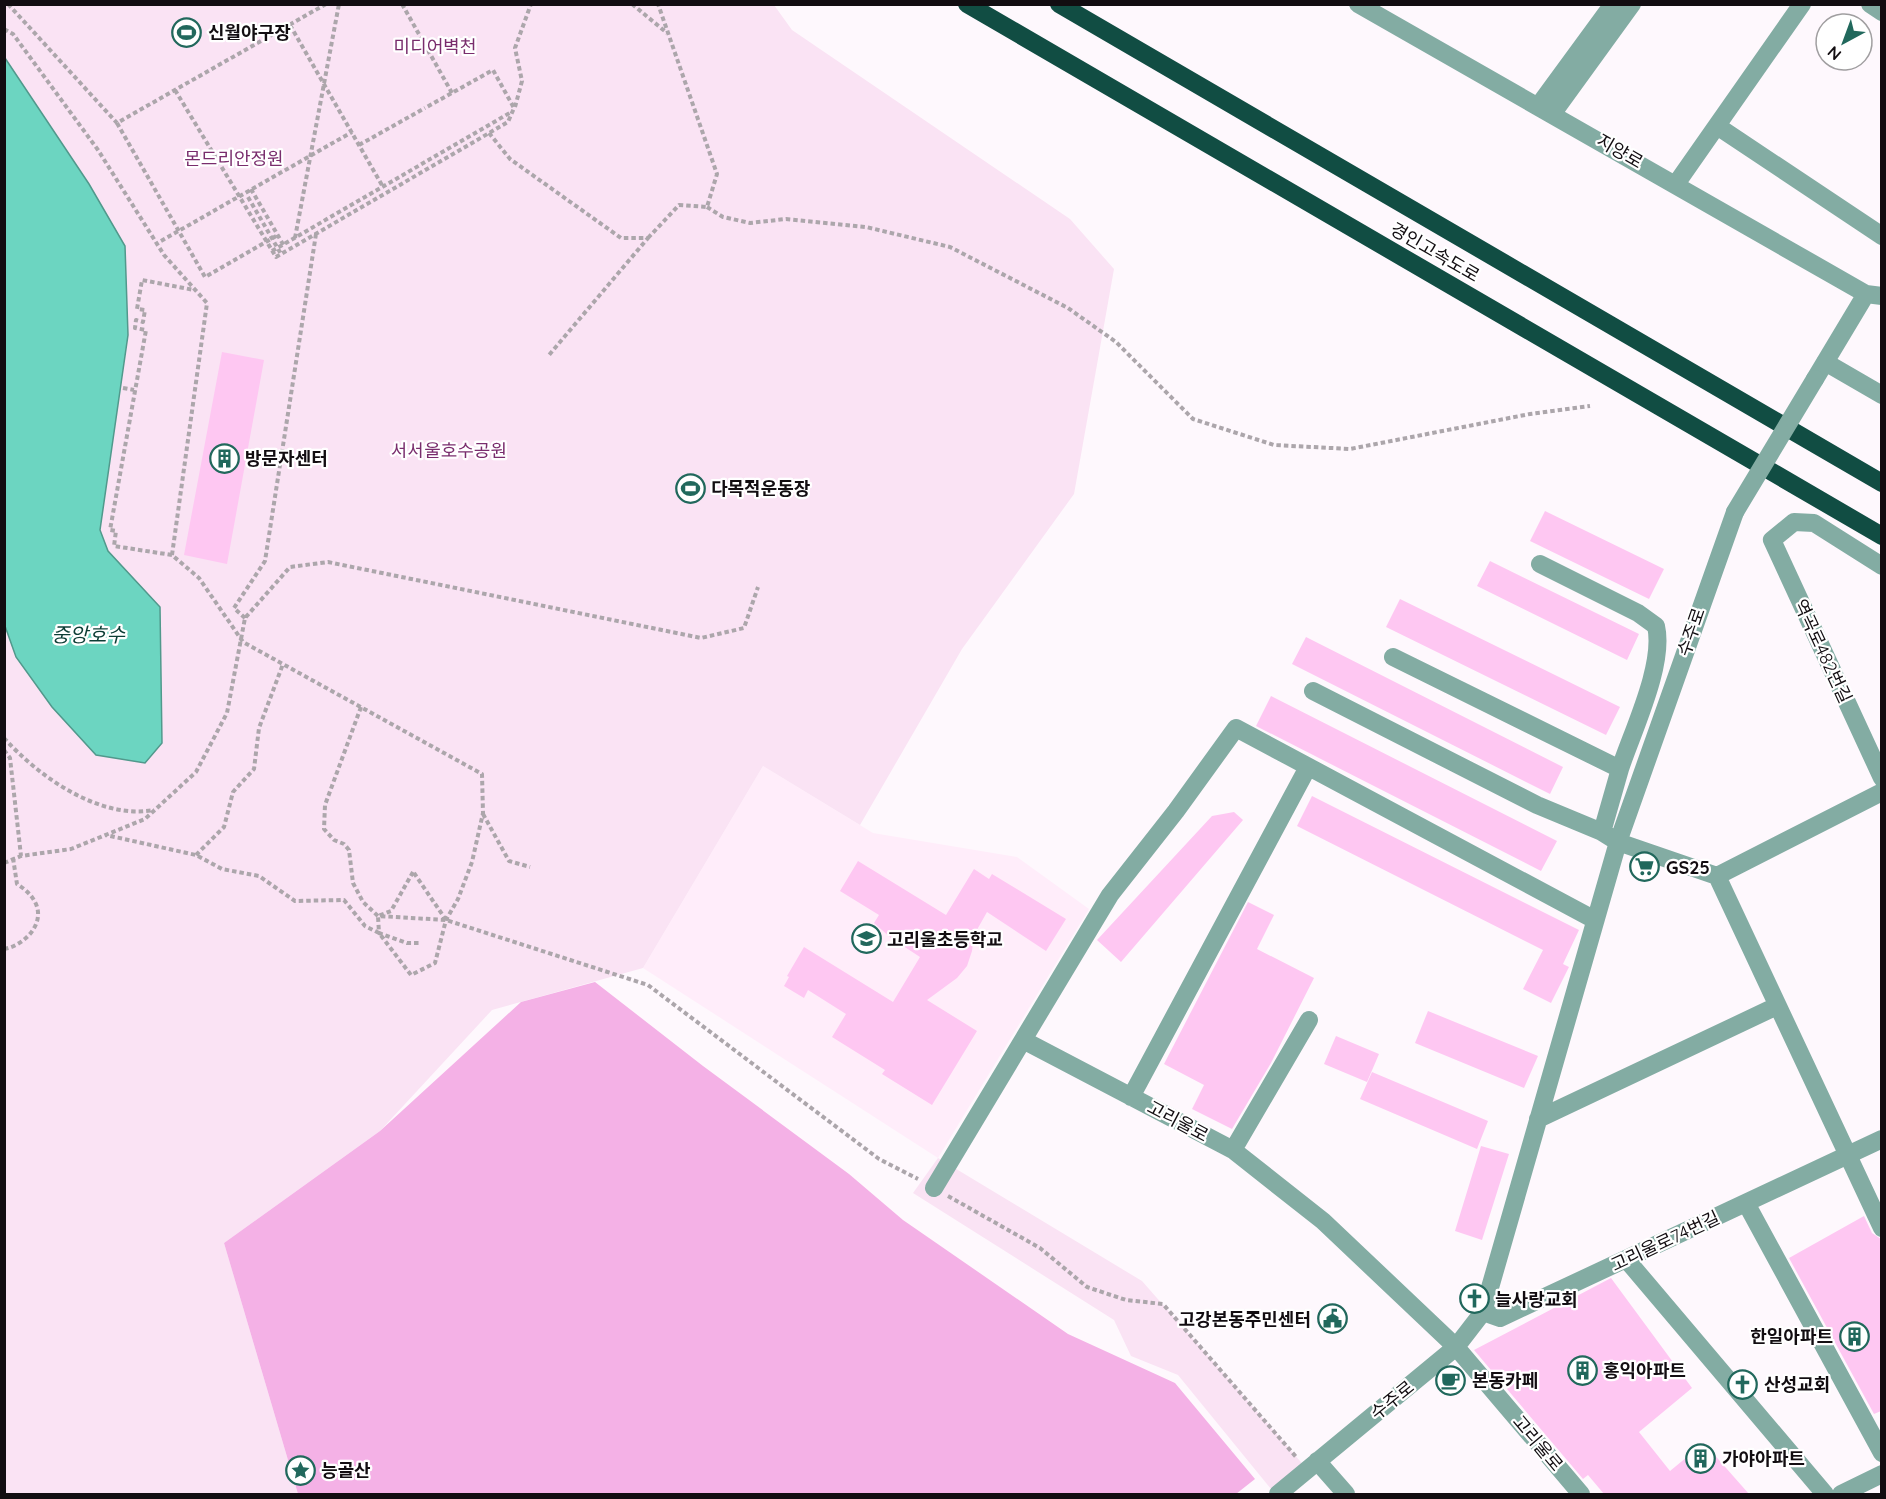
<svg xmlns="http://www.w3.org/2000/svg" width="1886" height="1499" viewBox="0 0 1886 1499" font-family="Quicksand,'Noto Sans KR',sans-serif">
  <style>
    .built { fill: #ffedfa }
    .green { fill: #fae3f4 }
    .forest { fill: #f4b1e6 }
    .water { fill: #6cd5c1; stroke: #51998c; stroke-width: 1.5 }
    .building { fill: #fec7f2 }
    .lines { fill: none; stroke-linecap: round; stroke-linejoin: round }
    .path { stroke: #aca6ab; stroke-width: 4; stroke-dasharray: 4.5 3; stroke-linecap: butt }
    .minor { stroke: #83aca3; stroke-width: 18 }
    .highway { stroke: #114d43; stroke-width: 18 }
    .path-bridge { stroke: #aca6ab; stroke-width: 4; stroke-dasharray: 4.5 3; stroke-linecap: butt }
    .minor-bridge { stroke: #83aca3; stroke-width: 18 }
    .labels { text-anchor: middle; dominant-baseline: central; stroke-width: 4.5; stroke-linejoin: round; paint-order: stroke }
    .poi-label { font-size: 18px; font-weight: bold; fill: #120d11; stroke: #fff; text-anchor: start }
    .park-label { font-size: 18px; fill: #792d6d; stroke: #fff }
    .street-label { font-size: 18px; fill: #120d11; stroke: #fff }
    .water-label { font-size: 20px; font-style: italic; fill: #0c3d35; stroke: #fff }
  </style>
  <rect width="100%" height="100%" fill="#fef8fd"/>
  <path class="built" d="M763 766 873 833 1017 857 1089 909 938 1158 643 968Z"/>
  <path class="green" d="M5 5H774L792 30 1070 219 1114 269 1074 494 962 649 860 825 763 766 643 968 492 1010 380 1131 224 1243 298 1494H5Z
    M938 1158 1142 1281 1307 1469 1275 1494 1178 1375 1131 1356 1114 1320 913 1193Z"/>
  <path class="forest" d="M595 982 703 1066 849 1174 903 1220 1068 1334 1175 1383 1255 1479 1236 1494H298L224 1243 380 1131 521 1002Z"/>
  <path class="water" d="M5 58 89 184 125 246 128 335 100 530 108 551 160 607 162 743 145 763 96 755 52 707 16 657 5 626Z"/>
  <path class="building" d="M222 352 264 360 227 564 184 555Z
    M1545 511 1664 569 1649 599 1530 541Z
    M1490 561 1639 634 1627 660 1477 586Z
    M1400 599 1620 707 1606 735 1386 627Z
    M1306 637 1563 767 1550 794 1292 664Z
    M1271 696 1557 841 1541 871 1256 726Z
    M1312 796 1579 930 1563 964 1569 967 1551 1003 1523 989 1543 950 1297 826Z
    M1234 812 1243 820 1121 962 1097 940 1212 816Z
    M858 861 946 915 974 869 989 879 992 874 1066 919 1046 951 987 912 974 935 972 951 967 966 957 978 927 1000 977 1031 932 1105 882 1074 885 1070 832 1037 846 1014 808 990 804 998 784 986 789 977 787 976 804 947 893 1002 920 957 891 938 874 923 879 915 840 891Z
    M1248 902 1274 915 1257 949 1314 978 1271 1063 1232 1129 1192 1109 1204 1085 1164 1064Z
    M1428 1011 1538 1056 1524 1088 1415 1043Z
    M1336 1036 1379 1054 1367 1082 1324 1064Z
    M1372 1072 1488 1121 1477 1149 1360 1099Z
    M1481 1146 1509 1154 1482 1240 1455 1231Z
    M1864 1216 1872 1233 1881 1239V1411L1874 1414 1789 1258Z
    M1611 1278 1692 1388 1639 1432 1670 1471 1704 1443 1749 1494H1604L1588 1475 1583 1479 1474 1350Z"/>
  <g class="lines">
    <path class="path" d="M8 4 117 123 326 4
      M402 4 452 93
      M632 4 667 33
      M290 25 383 187
      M4 29 13 34 98 150 164 255 207 303 172 555 199 578 243 642 482 774 483 813 472 862 458 899 446 920 435 963 411 975 379 933 365 926 344 900 295 901 259 876 222 869 196 855 106 835
      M175 90 276 257 508 122 514 108 493 70 425 108
      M515 107 522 81 515 48 531 4
      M489 133 510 159 621 238H648L549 355
      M251 189 284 246
      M248 197 281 254
      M707 207 723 217 750 223 786 219 866 227 950 247 1068 308 1116 342 1193 419 1274 445 1350 449 1530 414 1590 406
      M648 238 679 205 707 207 717 174 658 4
      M161 241 352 132
      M272 251 513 111
      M123 388 134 390
      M172 555 114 546 116 531 110 530 146 330 135 328 136 320 143 322 145 310 137 309 142 280 194 290
      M245 618 234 608 265 561 316 234
      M361 707 325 805 324 829 334 840 344 844 349 850 353 883 363 902 378 916 446 920 648 985 879 1159 918 1179
      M4 738C39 777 100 820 154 810
      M4 750 10 758 21 856
      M483 814 509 861 530 867
      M196 855 224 827 233 792 254 769 259 728 283 664
      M4 863 21 856 71 849 145 819 196 772 227 713 245 618 290 567 328 562 701 638 744 628 758 587
      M413 872 391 911 378 916 379 933 407 943H419
      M414 873 446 920
      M4 949C23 946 45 925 36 904 32 895 25 889 17 884L13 858
      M948 1196 1040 1248 1087 1287 1126 1300 1163 1304 1297 1458"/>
    <path class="minor" d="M1358 4 1866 294 1882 296
      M1870 4 1882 12
      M1539 105 1613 4
      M1553 113 1632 4
      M1717 126 1882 236
      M1676 184 1802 4
      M1825 362 1882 395
      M1815 379 1866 294
      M1540 564 1638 613 1656 626C1665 665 1632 732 1620 769 1614 790 1608 811 1602 832
      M1882 566 1814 523 1794 522 1772 540 1882 778
      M1393 657 1620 769
      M1313 691 1537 805 1602 832 1618 842 1717 876
      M1717 876 1882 1228
      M1717 876 1882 792
      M1023 1040 1233 1150 1323 1221 1456 1347 1581 1494
      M1131 1097 1308 767
      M1538 1119 1777 1006
      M1233 1150 1309 1020
      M934 1188 1110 895 1176 811 1236 728 1595 920
      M1746 1203 1882 1453
      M1626 1259 1825 1494
      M1483 1312 1500 1318 1882 1139
      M1317 1461 1346 1494
      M1278 1494 1456 1347 1483 1312 1618 842 1735 512
      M1841 1494 1882 1474"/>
    <path class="highway" d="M967 4 1882 536
      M1059 4 1882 483"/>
    <path class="path-bridge" d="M117 123 205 277 278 235
      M359 145 425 108
      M295 238 339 4"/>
    <path class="minor-bridge" d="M1735 512 1815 379"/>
  </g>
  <defs>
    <symbol id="stadium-ring" viewBox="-11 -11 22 22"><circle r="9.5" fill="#fff" stroke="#21685c" stroke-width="1.5"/><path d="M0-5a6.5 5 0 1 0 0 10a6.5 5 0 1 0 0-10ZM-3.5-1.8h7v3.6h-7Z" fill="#21685c"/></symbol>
    <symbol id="building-ring" viewBox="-11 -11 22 22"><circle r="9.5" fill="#fff" stroke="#21685c" stroke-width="1.5"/><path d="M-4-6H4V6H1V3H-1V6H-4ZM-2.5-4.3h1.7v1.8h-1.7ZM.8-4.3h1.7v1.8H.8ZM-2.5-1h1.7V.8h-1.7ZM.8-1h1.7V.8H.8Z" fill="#21685c"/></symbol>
    <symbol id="supermarket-ring" viewBox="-11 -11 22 22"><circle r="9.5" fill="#fff" stroke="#21685c" stroke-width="1.5"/><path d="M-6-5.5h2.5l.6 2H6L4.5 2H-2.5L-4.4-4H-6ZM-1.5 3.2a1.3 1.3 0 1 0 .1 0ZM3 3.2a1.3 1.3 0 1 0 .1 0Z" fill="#21685c"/></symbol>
    <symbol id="school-ring" viewBox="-11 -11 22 22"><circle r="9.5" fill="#fff" stroke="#21685c" stroke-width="1.5"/><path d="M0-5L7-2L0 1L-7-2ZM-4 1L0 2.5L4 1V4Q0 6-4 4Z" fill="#21685c"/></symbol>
    <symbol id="church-ring" viewBox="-11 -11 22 22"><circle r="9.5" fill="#fff" stroke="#21685c" stroke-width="1.5"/><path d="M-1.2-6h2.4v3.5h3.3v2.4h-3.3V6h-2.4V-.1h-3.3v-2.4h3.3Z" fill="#21685c"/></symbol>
    <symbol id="civic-ring" viewBox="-11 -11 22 22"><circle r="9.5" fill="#fff" stroke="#21685c" stroke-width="1.5"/><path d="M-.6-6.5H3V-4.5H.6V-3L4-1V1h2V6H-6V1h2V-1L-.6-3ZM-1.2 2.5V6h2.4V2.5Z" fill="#21685c"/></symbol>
    <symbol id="cafe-ring" viewBox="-11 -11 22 22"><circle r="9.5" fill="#fff" stroke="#21685c" stroke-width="1.5"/><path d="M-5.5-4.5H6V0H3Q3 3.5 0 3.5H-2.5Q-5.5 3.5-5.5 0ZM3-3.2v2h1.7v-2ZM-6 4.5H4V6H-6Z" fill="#21685c"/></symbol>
    <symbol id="sight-ring" viewBox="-11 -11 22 22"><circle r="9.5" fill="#fff" stroke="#21685c" stroke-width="1.5"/><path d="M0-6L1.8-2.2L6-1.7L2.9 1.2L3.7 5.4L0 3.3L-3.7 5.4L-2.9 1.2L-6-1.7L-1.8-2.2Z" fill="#21685c"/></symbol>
  </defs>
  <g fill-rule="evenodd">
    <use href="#stadium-ring" x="170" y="16" width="33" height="33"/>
    <use href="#building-ring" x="208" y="442" width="33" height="33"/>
    <use href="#stadium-ring" x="674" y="472" width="33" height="33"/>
    <use href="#supermarket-ring" x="1628" y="850" width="33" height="33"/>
    <use href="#school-ring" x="850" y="922" width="33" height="33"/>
    <use href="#church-ring" x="1458" y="1282" width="33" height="33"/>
    <use href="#civic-ring" x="1316" y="1302" width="33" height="33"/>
    <use href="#building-ring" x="1838" y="1320" width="33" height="33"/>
    <use href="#building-ring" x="1566" y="1354" width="33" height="33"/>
    <use href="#cafe-ring" x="1434" y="1364" width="33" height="33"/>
    <use href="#church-ring" x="1726" y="1368" width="33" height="33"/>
    <use href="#building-ring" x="1684" y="1442" width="33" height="33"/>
    <use href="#sight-ring" x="284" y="1454" width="33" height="33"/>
  </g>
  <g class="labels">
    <g class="poi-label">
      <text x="208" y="32">신월야구장</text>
      <text x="245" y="458">방문자센터</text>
      <text x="711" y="488">다목적운동장</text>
      <text x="1666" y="867">GS25</text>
      <text x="887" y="939">고리울초등학교</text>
      <text x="1495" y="1299">늘사랑교회</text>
      <text x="1311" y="1319" text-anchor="end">고강본동주민센터</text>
      <text x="1833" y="1336" text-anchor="end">한일아파트</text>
      <text x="1603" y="1370">홍익아파트</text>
      <text x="1472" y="1380">본동카페</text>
      <text x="1764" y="1384">산성교회</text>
      <text x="1722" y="1458">가야아파트</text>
      <text x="321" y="1470">능골산</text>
    </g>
    <g class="park-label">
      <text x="435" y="46">미디어벽천</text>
      <text x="234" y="158">몬드리안정원</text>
      <text x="449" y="450">서서울호수공원</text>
    </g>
    <g class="street-label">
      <text transform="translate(1620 151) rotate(30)">지양로</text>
      <text transform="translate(1435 252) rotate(30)">경인고속도로</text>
      <text transform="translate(1691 632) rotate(-71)">수주로</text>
      <text transform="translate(1823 651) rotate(65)">역곡로482번길</text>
      <text transform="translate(1178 1121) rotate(28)">고리울로</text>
      <text transform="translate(1665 1241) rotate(-25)">고리울로74번길</text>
      <text transform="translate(1392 1400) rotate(-39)">수주로</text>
      <text transform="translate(1538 1443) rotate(50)">고리울로</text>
    </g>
    <g class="water-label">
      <text x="88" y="634">중앙호수</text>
    </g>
  </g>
  <rect width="1886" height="1499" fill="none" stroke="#120d11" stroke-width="12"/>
  <g transform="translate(1844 42) rotate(221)"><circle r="28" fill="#ffffff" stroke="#a09ea0" stroke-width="1.5"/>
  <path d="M0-4.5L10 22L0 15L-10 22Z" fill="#21685c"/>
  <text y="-9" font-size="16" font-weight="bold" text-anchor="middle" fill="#120d11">N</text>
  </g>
</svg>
